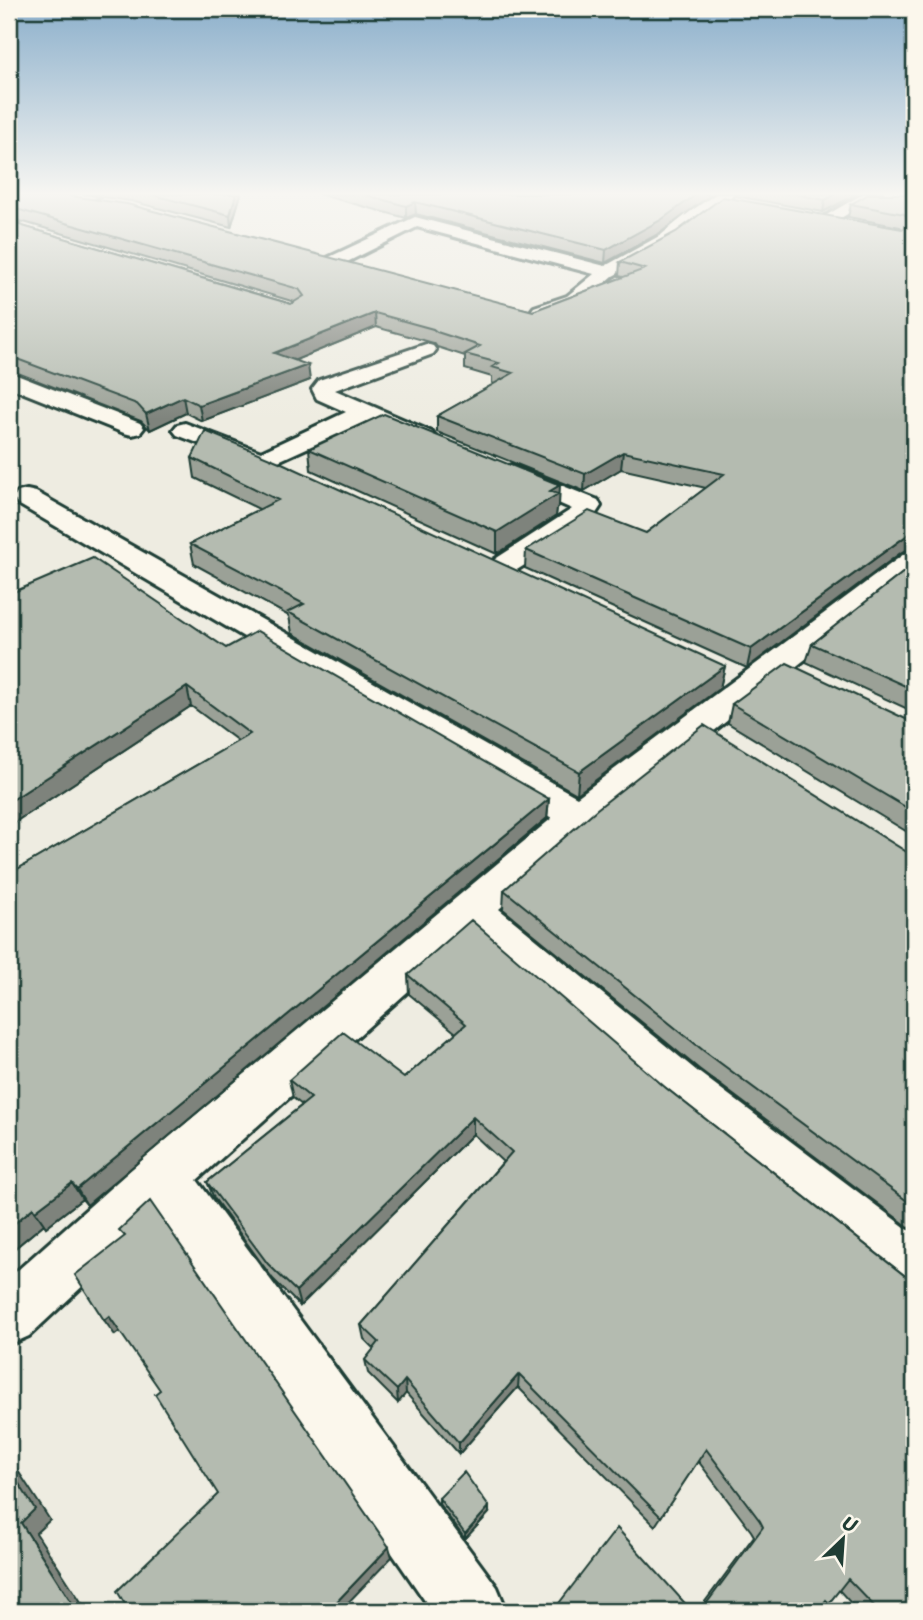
<svg xmlns="http://www.w3.org/2000/svg" width="923" height="1620" viewBox="0 0 923 1620" font-family="Sriracha,sans-serif">
  <style>
    .lines { fill: none; stroke-linecap: round; stroke-linejoin: round }
    .minor-casing { stroke: #1f3d34; stroke-width: 6 }
    .minor { fill: #fbf7ec; fill-rule: evenodd }
    .wall { fill: #9ba197; stroke: #1f3d34; stroke-width: 2 }
    .shaded-wall { fill: #7e837b; stroke: #1f3d34; stroke-width: 2 }
    .building { fill: #b4bbb0; stroke: #1f3d34; stroke-width: 2 }
  </style>
  <rect width="100%" height="100%" fill="#eeece1"/>
  <filter id="ink" filterUnits="userSpaceOnUse"><feTurbulence type="fractalNoise" baseFrequency=".0143" numOctaves="2"/><feDisplacementMap in="SourceGraphic" scale="14" xChannelSelector="R" yChannelSelector="G"/><feConvolveMatrix kernelMatrix="1 2 1 2 8 2 1 2 1" color-interpolation-filters="sRGB"/></filter>
  <g filter="url(#ink)">
    <g class="lines">
      <defs>
        <path id="minor" d="M81 194H106L9 225V215Z
          M716 194H734L673 243 613 276 581 304 541 317 534 315 531 311 534 307 567 296 594 274 417 227 337 267 331 268 322 263 325 259 415 217 605 266 661 235 689 212Z
          M863 194H882L832 223H820L818 220Z
          M426 344 433 346 436 350 433 354 335 390 432 432 435 437 432 442 423 444 414 442 366 421 263 468 177 435 173 430 177 425 185 423 261 452 346 412 317 399 312 389 319 380Z
          M9 372 140 423 144 428 140 433 132 435 124 433 9 387Z
          M511 465 598 500 601 506 589 524 509 575 499 578 489 575 484 569 489 563 572 509 502 478 498 473 502 468Z
          M27 490 36 492 577 797 904 554 914 551V574L593 826 499 909 697 1071 914 1234V1296L894 1288 663 1103 471 935 197 1180 497 1587 507 1611H432L159 1215 29 1336 9 1345V1278L144 1158 552 818 18 504 14 498 18 492Z"/>
      </defs>
      <use href="#minor" class="minor-casing"/>
      <use href="#minor" class="minor"/>
    </g>
    <path class="wall" d="M9 194H73L70 196 533 311 623 277 619 276 620 262 902 229 900 227 848 217 851 204 914 196V549L913 548 902 552 747 668 525 568 526 550 646 533 706 488 621 469 584 491 437 432V416L494 384 492 383V377L465 369V356L437 347 434 343 376 327 295 360 310 380 202 421 186 413 150 430 141 421 10 370 9 371V222L291 304 295 302 10 218 9 219Z
      M82 194H241L231 227 131 201Z
      M318 194H712L660 233 605 263 416 214 406 218Z
      M735 194H857L823 212 736 196Z
      M309 449 559 506 557 508 556 516 497 554 311 470Z
      M192 458 725 666 720 688 577 794 292 633 289 616 194 564 190 544 259 509 195 478Z
      M914 564V712L806 662 812 644Z
      M226 648 549 799 547 818 87 1205 82 1199 46 1227 44 1224 9 1253V874L238 741 191 706 9 826Z
      M732 704 914 722V836L728 723Z
      M907 852 914 854V1231L699 1069 503 909 504 890Z
      M408 975 666 1088 904 1275 914 1611H858L839 1590 829 1603 820 1608 818 1611H698L754 1536 751 1531 698 1461 655 1526 518 1387 459 1454 406 1393 398 1403 368 1373 365 1360 374 1349 364 1339 361 1325 503 1162 473 1134 300 1306 273 1279 214 1198 207 1182 302 1105 293 1098 289 1080 404 1078 456 1033 409 994Z
      M439 1498 489 1513 465 1539 439 1504Z"/>
    <path class="shaded-wall" d="M236 194H241L231 227 230 215Z
      M697 194H712L660 233 605 263 606 250Z
      M836 194H857L823 212 825 200Z
      M415 202 416 214 406 218V206Z
      M375 313 376 327 276 368 274 353Z
      M308 365 310 380 202 421 199 405Z
      M183 397 186 413 150 430 146 414Z
      M623 452 621 469 584 491 585 474Z
      M560 485 559 506 557 508 556 516 497 554V532L550 491Z
      M914 532 913 548 902 552 747 668 751 649 909 534Z
      M725 666 720 688 577 794 579 772Z
      M187 687 191 706 9 826V802Z
      M549 799 547 818 87 1205 77 1189Z
      M473 1117V1134L300 1306 296 1291Z
      M72 1183 82 1199 46 1227 35 1211Z
      M33 1208 44 1224 9 1253V1228Z
      M109 1316 120 1331 115 1335 104 1320Z
      M519 1374 518 1387 459 1454V1443Z
      M405 1380 406 1393 398 1403 397 1390Z
      M9 1457 50 1520 36 1533 87 1611H77L21 1523 9 1468Z
      M489 1507V1513L465 1539V1534Z
      M389 1547 392 1557 340 1611H328Z"/>
    <path class="building" d="M9 194H68L71 196 127 204 533 311 645 269 620 262 676 232 723 197 902 229 913 222 904 214 851 204 869 194H906L914 196V532L909 534 751 649 526 550 589 511 646 533 724 474 623 452 585 474 437 416 513 373 492 367 499 363 465 354 480 346 437 332 433 329 375 313 274 353 308 365 199 405 183 397 146 414 137 404 9 356V222L291 304 304 296 299 289 9 207Z
      M149 194H236L230 215Z
      M362 194H697L661 220 606 250 415 202 406 206Z
      M794 194H836L825 200Z
      M384 414 560 485 550 491 558 494 497 532 309 449Z
      M205 431 282 463 725 666 579 772 288 612 304 604 190 544 278 500 192 458Z
      M93 558 226 648 257 631 549 799 77 1189 72 1183 35 1211 33 1208 9 1228V874L250 734 187 687 9 802V594Z
      M914 564V690L812 644Z
      M787 663 908 720 914 722V812L732 704Z
      M704 725 907 852 914 854V1206L704 1051 504 890 597 809Z
      M471 920 666 1088 904 1275 914 1279V1611H879L848 1579 829 1603 826 1600 818 1611H701L763 1527 760 1521 706 1449 661 1517 519 1374 459 1443 405 1380 397 1390 365 1360 379 1342 361 1325 512 1152 473 1117 296 1291 268 1264 207 1182 311 1098 289 1080 343 1032 404 1078 466 1024 408 975Z
      M150 1201 389 1547 328 1611H129L117 1591 218 1494 155 1394 160 1390 109 1316 104 1320 75 1275 125 1236 119 1230Z
      M9 1468 35 1509 21 1523 77 1611H9Z
      M464 1472 489 1507 465 1534 439 1498Z
      M617 1528 692 1611H553Z"/>
  </g>
  <linearGradient id="sky" x2="0" y2="1"><stop stop-color="#8bafcb"/><stop offset="0.46" stop-color="#f7f6f2"/><stop offset="1" stop-color="#f7f6f2" stop-opacity="0"/></linearGradient>
  <rect width="923" height="421" fill="url(#sky)"/>
  <rect width="923" height="1620" fill="none" stroke="#fbf7ec" stroke-width="35"/>
  <rect x="18" y="18" width="888" height="1585" fill="none" stroke="#1f3d34" stroke-width="2.5" filter="url(#ink)"/>
  <g transform="translate(843 1539) rotate(25)" stroke="#fbf7ec" stroke-width="5" paint-order="stroke">
  <path d="M0-5L12 26L0 18L-12 26Z" fill="#1f3d34"/>
  <text y="-10" font-size="19" font-weight="bold" text-anchor="middle" fill="#1f3d34">U</text>
  </g>
</svg>
